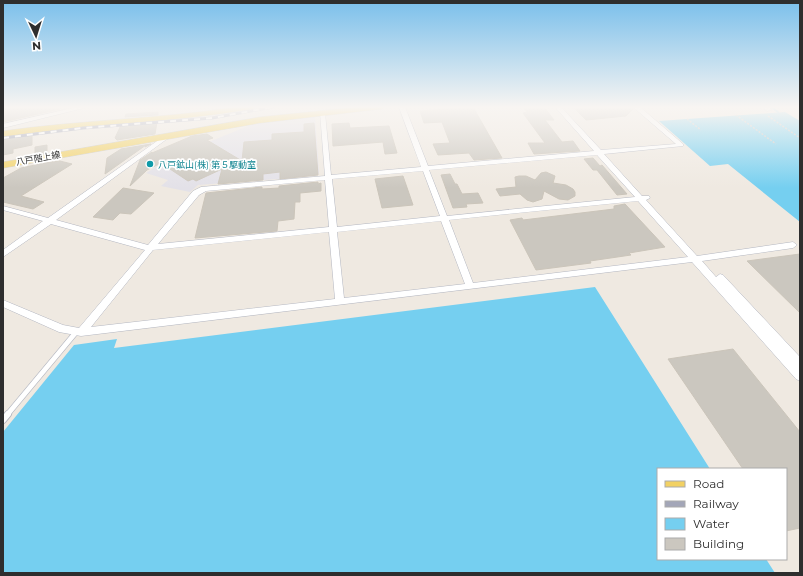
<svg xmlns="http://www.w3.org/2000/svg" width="803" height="576" viewBox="0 0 803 576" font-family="Montserrat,'Noto Sans JP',sans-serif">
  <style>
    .industrial { fill: #e3e1e8 }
    .water { fill: #75cff0 }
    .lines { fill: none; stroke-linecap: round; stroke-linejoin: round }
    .stream { stroke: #75cff0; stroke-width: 2 }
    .building { fill: #cbc7bf; stroke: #cbc5ba }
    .service-far1-casing { stroke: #b4b7c1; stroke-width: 6 }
    .service-casing { stroke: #b4b7c1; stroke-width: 8 }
    .minor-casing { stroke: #b4b7c1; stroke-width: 1 }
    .primary-casing { stroke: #c9c9c9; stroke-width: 1 }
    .path { stroke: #c9c9c9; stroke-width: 1.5; stroke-dasharray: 2 1.5; stroke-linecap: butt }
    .service-far1 { stroke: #fff; stroke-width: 5 }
    .service { stroke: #fff; stroke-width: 6 }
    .minor { fill: #fff; fill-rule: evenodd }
    .primary { fill: #f2d163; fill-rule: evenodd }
    .rail-casing { stroke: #a3a6b8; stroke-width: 3 }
    .rail { stroke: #fff; stroke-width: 2; stroke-dasharray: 6; stroke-linecap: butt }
    .culture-dot { fill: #0f9aa8; stroke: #fff; stroke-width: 1.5 }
    .labels { text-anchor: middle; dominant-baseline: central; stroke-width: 3.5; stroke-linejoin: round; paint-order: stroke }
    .far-street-label { font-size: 9px; fill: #2e2e2e; stroke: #fff }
    .far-culture-label { font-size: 9px; fill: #0d838f; stroke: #fff; text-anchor: start }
  </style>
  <rect width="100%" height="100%" fill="#efe9e1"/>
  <path class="industrial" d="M315 117 319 173 316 176 198 185 190 192 161 186 168 180 146 173 172 157 258 122Z"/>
  <path class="water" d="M785 112 800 121V222L728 164 710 166 659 121Z
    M595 287 710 469H658V559H766L775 573H3V432L74 345 117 339 114 348Z"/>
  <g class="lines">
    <path class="stream" d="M771 107 778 112"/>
  </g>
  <path class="building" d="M3 107H59L60 109 3 122Z
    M473 107 502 158 474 160 469 153 438 155 433 144 450 143 442 122 424 123 420 111Z
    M523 107H544L554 120H545L562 142 573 141 580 151 534 154 528 143H545L523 113 527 112Z
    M573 107H632L633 109 626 116 586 120Z
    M158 112V115L125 117 126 114Z
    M157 122 155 134 117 140 115 138 121 125Z
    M314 123 318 175 280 179V172L263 174V180L218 184 222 169 196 181 193 179 188 181 161 163 147 170 130 186 140 160 152 152V153L192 136 207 134 213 138 207 140 242 161 244 142 272 140V134L304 132V124Z
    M349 123 350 128 389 126 397 153 385 154 383 142 333 146 332 124Z
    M32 134V145L13 149V153L3 155V138Z
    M151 144 145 147 146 145 105 174 107 158 121 149Z
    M47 145V153L35 155V147Z
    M593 158 600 166 602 165 627 194 617 195 597 170H593L584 159Z
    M60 161 72 164 21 196 44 202 33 209 3 202V178L21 168 35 165V164Z
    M546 172 555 176 553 183 566 185 573 189 575 192V196L568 200 559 199 544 191 542 199 533 202 527 200 520 194 500 196 496 189 516 187 515 177 519 176H526L535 180 541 173Z
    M450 174 455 184H457L462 194 478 193 483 203 466 204 467 207 453 208 441 175Z
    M403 176 413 205 382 208 375 179Z
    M318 182V184L321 183V191L300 193V202H295L294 219 278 221 277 231 195 238 206 193 262 187V189L279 188V186Z
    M123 188 154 193 131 214 120 213 113 220 93 217Z
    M625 204 665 247 629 253 631 255 590 261 591 263 536 270 510 220 522 218 523 220 614 209V206Z
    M800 254V313L747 261Z
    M733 349 800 432V528L786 531V469H743L668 359Z"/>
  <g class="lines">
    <defs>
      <path id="service-far1" d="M7 415 77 331"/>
      <path id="service" d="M3 420 8 414"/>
      <path id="minor" d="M77 107H88L3 128V124Z
        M399 107H405L428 166 594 151 555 107H561L601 150 676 144 633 107H640L683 144V146L604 154 642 196H649L650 198 646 200 697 256 793 242 797 245 793 248 702 261 716 277 720 274 723 275 800 357V381L796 379 692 262 81 336 59 332 3 307V300L63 325 79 328 145 250 51 224 3 257V250L43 221 3 210V206L48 218 167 134H171V136L56 220 148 245 193 191 201 187 325 176 320 112 325 113 331 175 421 167ZM597 155 635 197 447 216 429 170ZM423 171 440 216 337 227 332 179ZM325 180 329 227 158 244 199 195 206 191ZM638 201 688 257 473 283 449 220ZM441 221 465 284 344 298 337 232ZM329 232 335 299 91 327 153 250Z
        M763 107H769L772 110 767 111Z"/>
      <path id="primary" d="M236 107H256L252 109C169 123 86 124 3 137V131C80 120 159 119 236 107Z
        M357 107H385L381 109 260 123 3 168V162L260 117Z"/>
    </defs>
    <use href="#service-far1" class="service-far1-casing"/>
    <use href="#service" class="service-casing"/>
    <use href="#minor" class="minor-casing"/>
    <use href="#primary" class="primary-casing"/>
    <path class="path" d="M736 115 776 144
      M768 116 800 138
      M687 119 701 130"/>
    <use href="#service-far1" class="service-far1"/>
    <use href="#service" class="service"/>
    <use href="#minor" class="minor"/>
    <use href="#primary" class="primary"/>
    <defs>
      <path id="rail" d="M3 138 83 128 212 118 273 107"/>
    </defs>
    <use href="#rail" class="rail-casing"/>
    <use href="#rail" class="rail"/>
  </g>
  <linearGradient id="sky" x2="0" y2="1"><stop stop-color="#7abfeb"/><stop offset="0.57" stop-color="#f8f5f2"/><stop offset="1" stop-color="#f8f5f2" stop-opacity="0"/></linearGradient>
  <rect width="803" height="188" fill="url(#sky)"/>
  <circle class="culture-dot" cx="150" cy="164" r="4"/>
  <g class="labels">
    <g class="far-street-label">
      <text transform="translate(38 158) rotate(-10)">八戸階上線</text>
    </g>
    <g class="far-culture-label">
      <text x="158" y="164">八戸鉱山(株) 第５駆動室</text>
    </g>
  </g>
  <rect width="803" height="576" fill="none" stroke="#2e2e2e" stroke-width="8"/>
  <rect x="657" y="468" width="130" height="92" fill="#ffffff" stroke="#ababab"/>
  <rect x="665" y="481" width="20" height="6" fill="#f2d163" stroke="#ababab"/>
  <text x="693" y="488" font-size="12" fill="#2e2e2e">Road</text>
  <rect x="665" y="501" width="20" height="6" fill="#a3a6b8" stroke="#ababab"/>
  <text x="693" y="508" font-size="12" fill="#2e2e2e">Railway</text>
  <rect x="665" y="518" width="20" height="12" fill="#75cff0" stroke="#ababab"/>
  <text x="693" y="528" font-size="12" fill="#2e2e2e">Water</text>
  <rect x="665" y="538" width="20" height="12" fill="#cbc7bf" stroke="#ababab"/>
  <text x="693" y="548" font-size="12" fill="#2e2e2e">Building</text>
  <g transform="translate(36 36) rotate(176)" stroke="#ffffff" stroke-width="3" paint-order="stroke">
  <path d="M0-3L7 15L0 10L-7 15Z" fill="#2e2e2e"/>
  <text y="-6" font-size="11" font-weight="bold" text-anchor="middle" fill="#2e2e2e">N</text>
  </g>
</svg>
